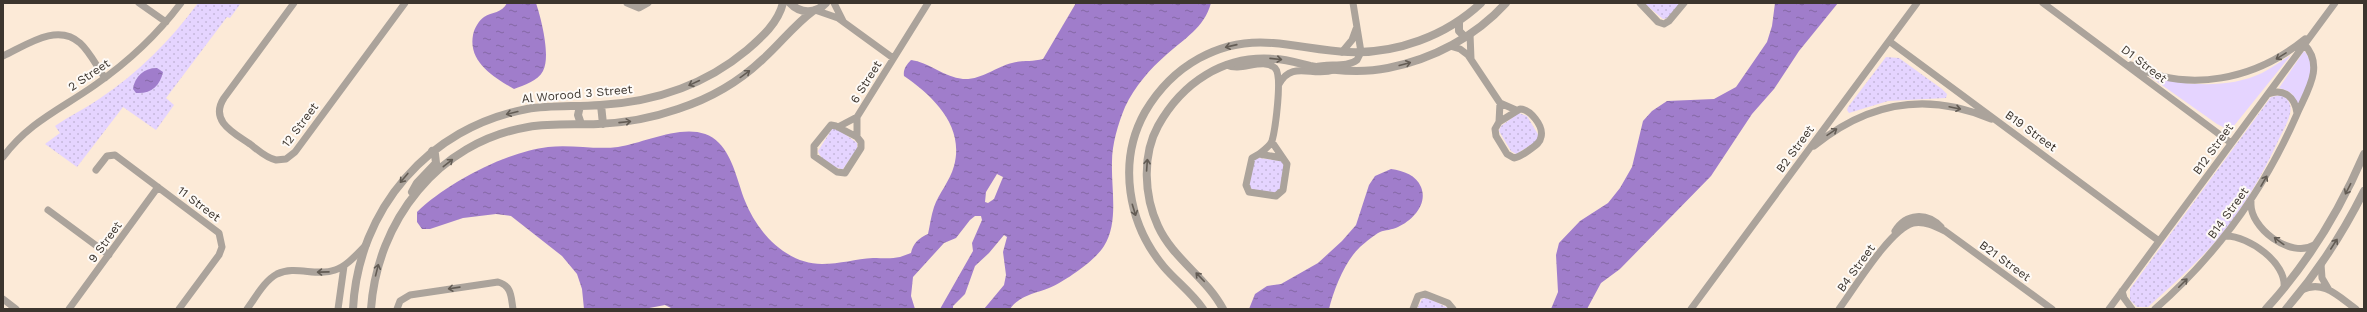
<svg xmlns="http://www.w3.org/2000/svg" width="2367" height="312" viewBox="0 0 2367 312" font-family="'Work Sans',sans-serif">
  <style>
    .grass { fill: #e5d4ff }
    .park { fill: url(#park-dots) }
    .water { fill: url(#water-ripples); fill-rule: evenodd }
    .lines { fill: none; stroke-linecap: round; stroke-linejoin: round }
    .minor { stroke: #aba39b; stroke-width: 7 }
    .tertiary { stroke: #aba39b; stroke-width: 8 }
    .oneway { stroke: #635c54 }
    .labels { text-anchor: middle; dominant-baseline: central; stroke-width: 4; stroke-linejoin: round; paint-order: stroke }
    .street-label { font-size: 12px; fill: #3c352e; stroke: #fefaf6 }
  </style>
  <defs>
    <pattern id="park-dots" width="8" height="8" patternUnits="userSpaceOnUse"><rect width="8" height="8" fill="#e5d4ff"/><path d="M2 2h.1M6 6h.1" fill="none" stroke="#c5b7db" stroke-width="1.8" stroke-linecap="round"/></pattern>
    <pattern id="water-ripples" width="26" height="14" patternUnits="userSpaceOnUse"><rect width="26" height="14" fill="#a07dcb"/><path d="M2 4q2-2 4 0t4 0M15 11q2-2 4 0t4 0" fill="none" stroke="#8467a5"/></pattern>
  </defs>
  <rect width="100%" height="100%" fill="#fcead7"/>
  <path class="grass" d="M2304 51C2319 66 2305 89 2298 105 2294 94 2290 91 2279 88Z
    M2291 55 2233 127 2225 128 2217 124 2149 76C2185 86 2228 89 2262 73 2272 68 2281 61 2291 55Z"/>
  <path class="park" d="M198 3H241L230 18 227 17 166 98 174 105 156 130 123 107 77 167 45 144 60 133 55 126C69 116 85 109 99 99 138 73 170 41 198 3Z
    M1644 3H1681L1669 18 1663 19Z
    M1886 57 1899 58 1942 89 1947 94 1946 98 1888 101 1849 113 1847 110 1848 107Z
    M2281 95C2300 104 2286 124 2279 139 2267 165 2253 191 2236 215 2212 250 2179 279 2148 307H2137L2130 300V289L2271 97Z
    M1519 113 1527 116 1539 136 1536 142 1516 154 1511 151 1499 131 1501 126Z
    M832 129H838L857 143V149L843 169C835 169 820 159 818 151Z
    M1259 158 1281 161 1285 165 1281 188 1278 193 1253 190 1249 186 1254 160Z
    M1425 298H1428L1450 309H1417L1422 299Z"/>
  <path class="water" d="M507 3H536C541 18 551 56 543 71 538 81 524 85 514 89 494 77 468 62 473 35 474 29 479 20 484 17 492 12 502 13 507 3Z
    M1076 3H1211C1204 28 1185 38 1166 55 1150 69 1135 86 1125 107 1118 124 1112 144 1112 162 1111 189 1119 222 1104 246 1096 260 1064 282 1049 288 1034 294 1020 295 1010 309H984L1004 285 1006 275 1003 252 1007 237 1004 235 989 253 975 266 965 294 953 306V309H940L973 251 972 243 982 220 981 216H975L970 220 956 238 944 243 913 277 911 296 915 309H673L665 305 644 309H584L582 289 577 274 562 256 511 216 496 214 463 218 430 229H422L417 222V212C447 183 506 152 548 147 571 144 595 150 618 147 647 143 694 117 719 143 733 157 738 183 745 201 757 232 786 264 822 264 840 264 856 259 873 258 883 258 891 259 900 257L911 253C913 243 919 238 928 234 930 225 931 216 934 207 939 193 950 181 954 166 965 126 933 96 904 76 903 70 906 65 911 60 928 62 944 77 963 79 982 80 995 67 1012 63 1022 60 1032 62 1043 59ZM997 174 1003 177 994 199 988 203 985 202 986 192Z
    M1775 3H1838L1799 51 1774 89 1752 114 1711 176 1620 269 1601 283 1587 309H1551L1558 292 1556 255 1559 243 1580 221 1608 203 1620 188 1632 167 1643 121 1652 111 1667 101 1714 99 1736 87 1767 42 1772 26Z
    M157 68 163 72C160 86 151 94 136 93L133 89C135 76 144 68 157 68Z
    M1391 169C1404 171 1416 175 1421 187 1428 204 1413 220 1398 227 1392 230 1385 230 1380 232 1374 235 1366 242 1360 247 1345 261 1334 289 1329 309H1249L1255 294 1267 286 1281 284 1318 263 1342 241 1356 225 1369 185 1375 176Z"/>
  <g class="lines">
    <path class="minor" d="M139 3 166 22
      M294 3 224 98C209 121 234 133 250 144 258 150 266 158 276 160L286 159 295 152 405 3
      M627 3 639 8 648 3
      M834 3 843 21
      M1640 3 1658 22 1664 24 1669 21 1684 3
      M2043 3 2231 143
      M815 10 838 18 893 58
      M1470 34 1471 59
      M1889 41 2159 241
      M1450 46 1460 49 1468 55 1500 103 1516 110
      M1342 52 1352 40 1356 29
      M3 56C25 46 57 22 80 43 90 52 97 67 105 78
      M1227 65C1241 72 1263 57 1275 68 1283 76 1275 130 1272 141 1270 146 1263 151 1259 154
      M2131 65C2189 94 2256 79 2305 39
      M1315 67C1328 63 1347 68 1357 60L1361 52 1353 3
      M1279 84C1292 60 1312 77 1334 70
      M2268 94C2284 88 2295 97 2297 113
      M1520 109C1530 109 1544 126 1541 137 1540 144 1533 147 1528 151 1523 154 1520 157 1514 158L1507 154 1496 136 1495 129 1499 122Z
      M857 117V137L861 142V148L845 173 837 172 814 156V146L831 125 836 126 857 137
      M1499 122 1500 103
      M838 127 857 117 928 3
      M1272 142 1287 164 1283 190 1276 196 1249 192 1246 185 1252 158 1259 154 1282 158
      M1814 146C1867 103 1926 91 1991 119
      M3 157C29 122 61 109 95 85 128 62 157 35 181 3
      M96 170 107 156 115 155 219 233 222 247 219 255 179 309
      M2251 202C2249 228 2291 259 2314 245
      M48 210 109 255
      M1895 231C1906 213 1927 212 1941 227
      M2226 236C2249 236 2287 263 2284 288
      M2321 264 2322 278 2329 290
      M2302 290C2323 279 2339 297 2356 309
      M2122 291 2124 298 2132 309
      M3 299 16 309
      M69 309 158 187
      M247 309C256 297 264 281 277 274 295 265 317 277 335 270 347 266 357 254 366 245
      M338 309 344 266
      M397 309 400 301 410 295 498 282C512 286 511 297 513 309
      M1413 309 1418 296 1425 294 1448 303 1453 309
      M1691 309 1917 3
      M1839 309C1854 289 1890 229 1913 223 1925 221 1935 226 1945 231L2052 309
      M2109 309 2335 3
      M2155 309C2218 254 2264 190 2297 114 2307 91 2325 66 2304 44"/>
    <path class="tertiary" d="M790 3C800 14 816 14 826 3
      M1459 21V31L1465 37
      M601 105 603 124
      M580 106 578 115 581 124
      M412 192 417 183 436 163 435 154 432 151
      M353 309C358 209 429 127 527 109 551 105 576 107 600 105 654 102 705 85 747 50 762 37 778 23 783 3
      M371 309C377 221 438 142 528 127 551 123 574 125 598 124 625 123 652 118 678 109 709 99 739 82 763 59 780 44 794 25 813 11
      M1203 309C1192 293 1177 282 1164 267 1128 224 1117 162 1145 112 1172 66 1219 38 1273 43 1298 45 1323 51 1348 52 1396 54 1446 36 1481 3
      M1223 309C1206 277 1173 259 1158 226 1144 196 1142 155 1158 126 1182 83 1223 55 1274 59 1286 59 1298 63 1310 66 1335 71 1363 73 1388 68 1433 59 1475 37 1506 3
      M2266 309C2307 264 2340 210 2364 154
      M2286 309C2317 273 2343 233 2364 191"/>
  </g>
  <defs><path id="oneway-shaft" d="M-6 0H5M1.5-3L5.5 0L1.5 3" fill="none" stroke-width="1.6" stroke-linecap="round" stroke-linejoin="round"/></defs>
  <g class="oneway">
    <use href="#oneway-shaft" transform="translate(1231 46) rotate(167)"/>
    <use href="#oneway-shaft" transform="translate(2281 56) rotate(148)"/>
    <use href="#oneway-shaft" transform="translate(1276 59) rotate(6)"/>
    <use href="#oneway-shaft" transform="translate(1405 64) rotate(-15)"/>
    <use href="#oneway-shaft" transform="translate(745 74) rotate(-36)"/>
    <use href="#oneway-shaft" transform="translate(694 83) rotate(155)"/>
    <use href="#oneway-shaft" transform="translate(1955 108) rotate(12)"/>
    <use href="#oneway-shaft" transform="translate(512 113) rotate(166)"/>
    <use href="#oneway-shaft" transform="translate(625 122) rotate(-6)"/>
    <use href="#oneway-shaft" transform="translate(1832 132) rotate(-34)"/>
    <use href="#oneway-shaft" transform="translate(448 163) rotate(-38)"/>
    <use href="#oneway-shaft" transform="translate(1147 165) rotate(-86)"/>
    <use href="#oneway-shaft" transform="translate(404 178) rotate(130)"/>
    <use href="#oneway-shaft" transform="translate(2264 181) rotate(-60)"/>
    <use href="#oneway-shaft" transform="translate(2348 189) rotate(117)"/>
    <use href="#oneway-shaft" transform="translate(1134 210) rotate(73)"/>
    <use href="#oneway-shaft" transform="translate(2279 241) rotate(-144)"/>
    <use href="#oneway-shaft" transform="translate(2334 244) rotate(-57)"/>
    <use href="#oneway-shaft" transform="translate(377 270) rotate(-76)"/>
    <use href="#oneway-shaft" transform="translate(323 272) rotate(179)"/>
    <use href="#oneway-shaft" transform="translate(1200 277) rotate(-134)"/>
    <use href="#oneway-shaft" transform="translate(2183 283) rotate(-45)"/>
    <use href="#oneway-shaft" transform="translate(454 288) rotate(172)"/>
  </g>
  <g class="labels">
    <g class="street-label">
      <text transform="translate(2144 64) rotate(37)">D1 Street</text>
      <text transform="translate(89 75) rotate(-34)">2 Street</text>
      <text transform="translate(866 82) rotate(-58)">6 Street</text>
      <text transform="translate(577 94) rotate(-5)">Al Worood 3 Street</text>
      <text transform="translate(300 125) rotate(-53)">12 Street</text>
      <text transform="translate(2031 131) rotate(36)">B19 Street</text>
      <text transform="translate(1795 149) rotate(-54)">B2 Street</text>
      <text transform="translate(2213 149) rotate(-54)">B12 Street</text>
      <text transform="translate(199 204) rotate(37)">11 Street</text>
      <text transform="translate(2228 213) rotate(-54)">B14 Street</text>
      <text transform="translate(105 242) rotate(-54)">9 Street</text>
      <text transform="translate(2005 261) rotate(36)">B21 Street</text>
      <text transform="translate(1856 268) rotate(-54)">B4 Street</text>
    </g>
  </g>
  <rect width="2367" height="312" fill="none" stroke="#3c352e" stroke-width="8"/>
</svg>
